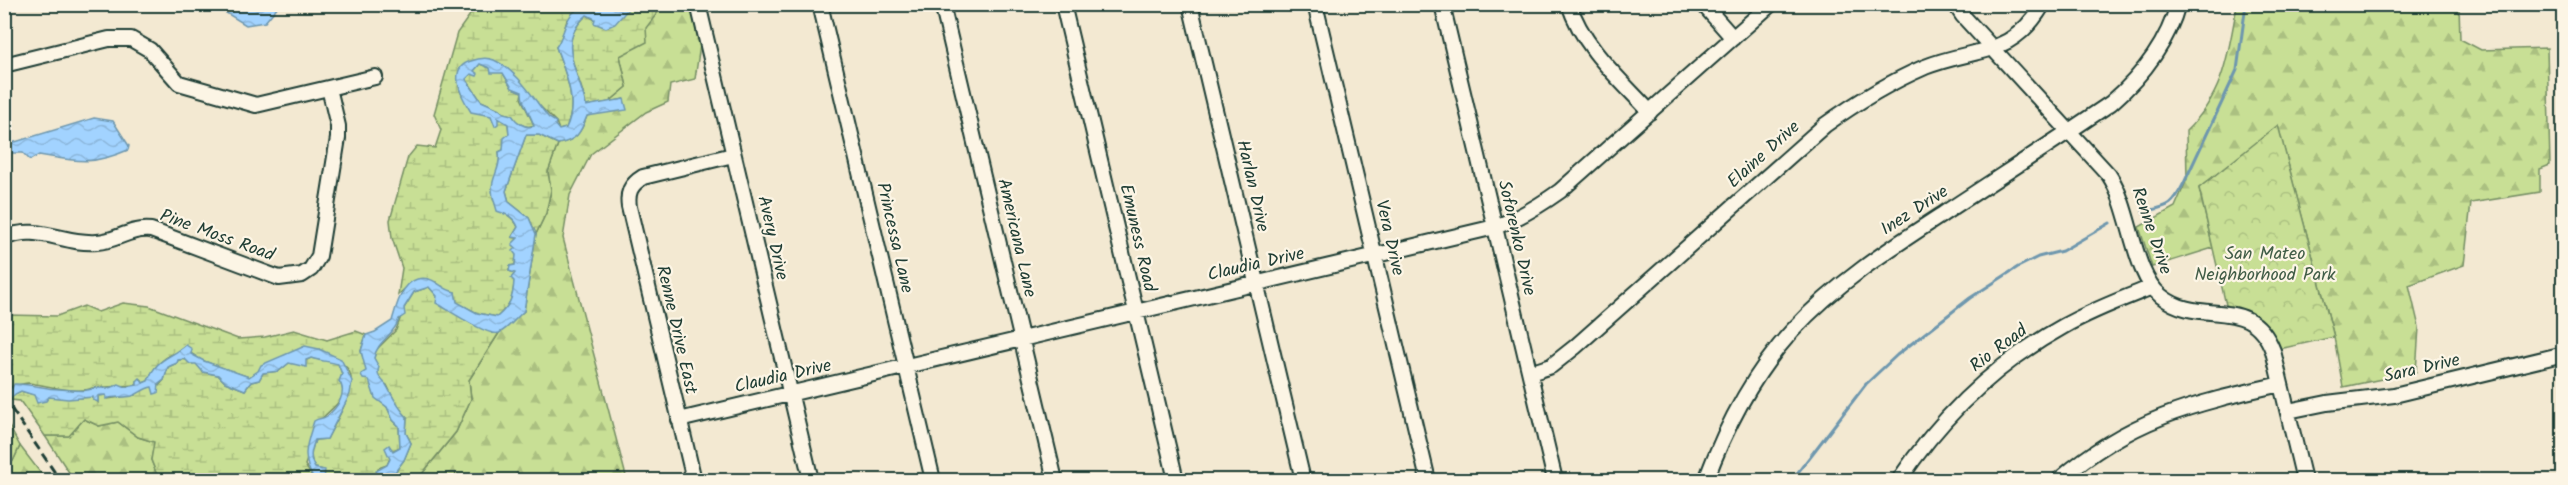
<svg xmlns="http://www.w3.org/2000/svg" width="2568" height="485" viewBox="0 0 2568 485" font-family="Kalam,sans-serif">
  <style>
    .forest { fill: url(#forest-firs); stroke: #748e64; stroke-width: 1.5 }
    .wetland { fill: url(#wetland-marsh); stroke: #748e64; stroke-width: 1.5 }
    .park { fill: url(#park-crowns); stroke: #748e64; stroke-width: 1.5 }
    .water { fill: url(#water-waves); stroke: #6e97ae; stroke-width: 1.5; fill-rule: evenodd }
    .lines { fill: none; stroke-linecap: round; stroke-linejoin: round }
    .stream { stroke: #6e97ae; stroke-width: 3 }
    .minor-casing { stroke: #1f3d34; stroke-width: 18 }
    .minor { stroke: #fcf5e5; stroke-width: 14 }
    .rail { stroke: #1f3d34; stroke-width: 3; stroke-dasharray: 9 4.5; stroke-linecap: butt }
    .labels { text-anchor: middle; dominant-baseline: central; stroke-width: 4.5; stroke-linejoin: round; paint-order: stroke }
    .street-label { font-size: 18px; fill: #1f3d34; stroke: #fcf5e5 }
    .park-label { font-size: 18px; fill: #415d47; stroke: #fcf5e5 }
  </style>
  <defs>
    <pattern id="forest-firs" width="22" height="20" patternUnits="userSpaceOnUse" patternTransform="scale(1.5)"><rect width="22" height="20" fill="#c8df95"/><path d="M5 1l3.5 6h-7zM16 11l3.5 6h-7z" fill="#abc081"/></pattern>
    <pattern id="wetland-marsh" width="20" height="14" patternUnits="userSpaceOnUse" patternTransform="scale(1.5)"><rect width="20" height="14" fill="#c8df95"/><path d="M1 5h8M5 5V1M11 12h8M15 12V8" fill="none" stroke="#abc081"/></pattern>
    <pattern id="park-crowns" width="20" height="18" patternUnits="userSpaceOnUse" patternTransform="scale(1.5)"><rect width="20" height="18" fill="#c8df95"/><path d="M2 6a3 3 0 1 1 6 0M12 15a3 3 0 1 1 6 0" fill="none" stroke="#abc081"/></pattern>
    <pattern id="water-waves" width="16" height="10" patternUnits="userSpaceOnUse" patternTransform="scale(1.5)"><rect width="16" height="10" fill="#a2d3ff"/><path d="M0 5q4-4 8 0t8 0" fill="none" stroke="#8bb6db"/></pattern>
  </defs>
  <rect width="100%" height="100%" fill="#f3e9d2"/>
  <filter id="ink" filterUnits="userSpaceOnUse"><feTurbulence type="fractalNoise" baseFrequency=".0167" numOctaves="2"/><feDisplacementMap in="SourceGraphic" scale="12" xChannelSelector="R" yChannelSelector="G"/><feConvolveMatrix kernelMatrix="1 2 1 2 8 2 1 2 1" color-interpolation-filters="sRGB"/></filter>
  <g filter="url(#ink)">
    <path class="forest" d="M656 5H691L700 45 695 79 670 85 668 102 646 112 591 154 570 195 563 238 627 480H417L456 432 471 399 469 380 499 333 524 311 536 234 546 213 551 191 548 172 558 144C576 140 581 133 587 116L624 99 609 102 627 87 620 56 657 12Z
      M2237 5H2459L2460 39 2481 50 2547 48 2550 165 2540 169V192L2471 203 2464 265 2409 285 2419 327 2416 372 2343 387 2334 337 2278 126 2199 188 2213 248 2152 267 2139 227 2175 207 2187 179 2186 131C2224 94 2228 55 2237 5Z
      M84 419 99 426 118 422 138 437 155 442 151 460 159 480H74L45 436H68Z
      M20 446 46 480H5L4 466 13 461Z"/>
    <path class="wetland" d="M477 5H608L567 20 561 41 556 47C565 72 579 103 566 128L559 130 556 122 493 60 459 71C454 110 484 107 508 123L509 135 503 150 499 152C500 157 501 162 500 167 497 177 489 192 495 203 501 213 514 216 518 227L512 237 518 238 515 265 510 266 509 271 515 273C513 295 514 302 497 317L477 313 456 302 455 292 444 290 436 282H412L398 295 402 268 392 238 390 220 408 157 417 146 435 148 441 130 434 114 457 33Z
      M629 5H656L658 12 646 28 647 42 620 56 627 87 609 102 586 106C581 71 553 45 587 15L595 20 630 7Z
      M480 64 503 73 512 88 522 92 521 98 534 125C525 130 516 122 512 115L504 113 499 109 481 101 466 79Z
      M526 135H539L558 144 548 172 551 190 546 213 536 234 529 218 509 202 506 191Z
      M429 287 437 296 492 333H499L469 380 471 399 456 432 417 480H389L404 460 411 443 406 433 407 417 397 406 387 385 380 381 374 358 376 350 396 330 404 308 414 292Z
      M123 303 149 306 238 339 265 337 294 330 327 340 356 331 366 335 361 351 375 397 387 407 393 420 399 426 400 447 392 451 389 445 390 458 387 465 378 468 377 480H324V470L315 468C309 458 311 451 315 440L327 439C335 422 361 384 347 368 340 360 327 355 319 349L249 377C234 372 219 367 204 361 200 360 196 356 192 354 172 347 154 364 148 381L143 383 141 379 137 381V385L92 388C78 395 43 384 28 383 21 383 12 388 5 388L4 317 7 315 57 316 84 306 98 312Z
      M311 358 338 363 342 374 340 381C353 401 324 411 319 423 313 436 310 451 305 465L314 480H159L151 460 154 442 138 437 118 422 99 426 84 419 69 436H45L20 401 11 400 14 394 21 391C45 399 69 399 94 397L98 402V396L106 395 108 399 135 395 144 388 152 387 155 390 164 380 168 367 177 363 178 360C188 358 199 362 203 372L218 375 225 382 245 390 251 382 259 380 263 373 279 371 289 363 297 364Z
      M5 419 20 446 13 461 5 466Z"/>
    <path class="park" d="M2278 125 2334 337 2279 349C2271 323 2251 311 2226 305L2199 188Z"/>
    <path class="water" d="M608 4 629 5 630 7 615 24 606 28 594 23 595 19 587 15C554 43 580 73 586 106L624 99 627 110 587 116C580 134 577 140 558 144L539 135H526L506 191 509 202 529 218 536 234 524 311C517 317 508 329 499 333 488 337 447 309 436 303L437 296 429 287 414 292 404 308 405 315 399 319C394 336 377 341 374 358L379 367C375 379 384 379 388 388 394 399 398 407 407 417L406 433 411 443 404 460 389 480H377L378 475 376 471 387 465 390 459 385 448 389 445 393 451 400 447 399 426 393 420 387 407 375 398 369 380 363 379 361 374 366 371 361 351 366 335 375 332 392 321C397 303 404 273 429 279 439 282 443 290 455 292L457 302 477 313 497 317C510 306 513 298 514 281L511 278 515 273 509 271 510 266 515 265 516 255 513 251 516 248 512 244 518 238 512 237 518 227C514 216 505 214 497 211 495 202 492 198 492 189 492 175 501 170 499 152L503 150 504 138 509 134 508 124 498 118V124L495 126 491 116 471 112C462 98 446 68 471 61 479 58 487 57 494 60 518 71 533 98 549 118L556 122 555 125 559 130 566 128C579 103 565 72 556 47 566 34 564 11 584 7 592 5 600 7 608 4ZM480 64 490 68 491 73H503L512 88 522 92C521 103 531 114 534 126 525 129 516 122 512 115L504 113 499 109 481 101 466 79 471 74 477 76 478 74 474 71Z
      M213 5H279L265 22 246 25Z
      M94 118 113 121 129 146 128 150C91 166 76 161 39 155L30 160 23 153H5V145Z
      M186 345 192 349 191 354 204 361 249 377 258 371 261 365 305 346 319 349 341 359 352 381 350 394 327 439 315 440C311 451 309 458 315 468L325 470 324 480H314C301 457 306 446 314 421 320 417 321 420 327 416 337 408 348 393 339 381L342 374 338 364C328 361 319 361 311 358L306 360V367L289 363 279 371 263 373 259 380 251 382 245 390 225 382 218 375 203 372 196 364H190L185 359 178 360 177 363 168 367 164 380 159 384 158 393 154 394 152 387C144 388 139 394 132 396 123 398 114 396 106 399V395L98 396V402L93 400V397L68 399 49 397 46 401 37 403 34 395 21 391 15 394 5 404V388H12L14 384C30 383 44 389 59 389 67 389 80 392 87 390 90 390 93 388 96 388 105 388 111 389 119 384L126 387 137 385V381L140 378 143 383 148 381C156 358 170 359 186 345Z"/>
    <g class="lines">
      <path class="stream" d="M2143 212C2169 206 2172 207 2184 183L2237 70 2246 4
        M1792 480 1866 384 1897 355 1970 298 2018 267 2038 257 2062 251 2110 223"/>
      <defs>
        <path id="minor" d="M698 4 811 480
          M820 4 933 480
          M942 4 1055 480
          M1063 4 1176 480
          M1190 4 1303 480
          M1315 4 1428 480
          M1442 4 1555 480
          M1569 4C1583 48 1620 79 1650 112
          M1703 4 1733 38
          M1955 4 1963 16 2109 175C2132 210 2132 273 2161 296 2200 328 2251 292 2273 351L2304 480
          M4 65 109 39H131L150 50 179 83 256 105 375 77
          M4 238C38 223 63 245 97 242 117 241 129 228 151 230L279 278 302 275 311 269 319 256 338 138V126L329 88
          M1530 373 1551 366 1575 347 1825 125C1857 102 1888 83 1925 67 1975 47 2012 58 2043 4
          M2288 411 2327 403 2394 395 2564 354
          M679 420 1495 227C1520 218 1539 206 1560 191L1771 4
          M694 480 629 207C627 193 630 185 643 177L733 155
          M1706 480C1726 426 1753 374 1792 331 1836 283 1889 249 1943 214 1999 177 2055 141 2111 103 2142 76 2167 45 2178 4
          M1899 480C1941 417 1997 363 2064 326 2092 310 2122 299 2152 287
          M2059 480C2129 419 2192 404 2281 384"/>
      </defs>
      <use href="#minor" class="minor-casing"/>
      <use href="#minor" class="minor"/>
      <path class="rail" d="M4 398 60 480"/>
    </g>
  </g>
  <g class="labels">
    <g class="street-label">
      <text transform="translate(1764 155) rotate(-42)">Elaine Drive</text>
      <text transform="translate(1252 186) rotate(77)">Harlan Drive</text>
      <text transform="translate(1915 211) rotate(-33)">Inez Drive</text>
      <text transform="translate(2151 231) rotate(71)">Renne Drive</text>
      <text transform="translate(217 236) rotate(20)">Pine Moss Road</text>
      <text transform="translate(772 238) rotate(77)">Avery Drive</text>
      <text transform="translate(894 238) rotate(77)">Princessa Lane</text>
      <text transform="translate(1016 238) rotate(77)">Americana Lane</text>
      <text transform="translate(1137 238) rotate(77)">Emuness Road</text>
      <text transform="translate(1389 238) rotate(77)">Vera Drive</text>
      <text transform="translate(1516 238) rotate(77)">Soforenko Drive</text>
      <text transform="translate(1256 265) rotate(-13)">Claudia Drive</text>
      <text transform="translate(676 330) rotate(77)">Renne Drive East</text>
      <text transform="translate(1999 349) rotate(-37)">Rio Road</text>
      <text transform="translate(2422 369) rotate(-13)">Sara Drive</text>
      <text transform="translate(783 377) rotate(-13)">Claudia Drive</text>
    </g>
    <g class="park-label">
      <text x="2265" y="254">San Mateo<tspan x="2265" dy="21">Neighborhood Park</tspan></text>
    </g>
  </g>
  <rect width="2568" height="485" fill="none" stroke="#fcf5e5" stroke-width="24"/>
  <rect x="12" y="12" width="2544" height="461" fill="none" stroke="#1f3d34" stroke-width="2" filter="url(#ink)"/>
</svg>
